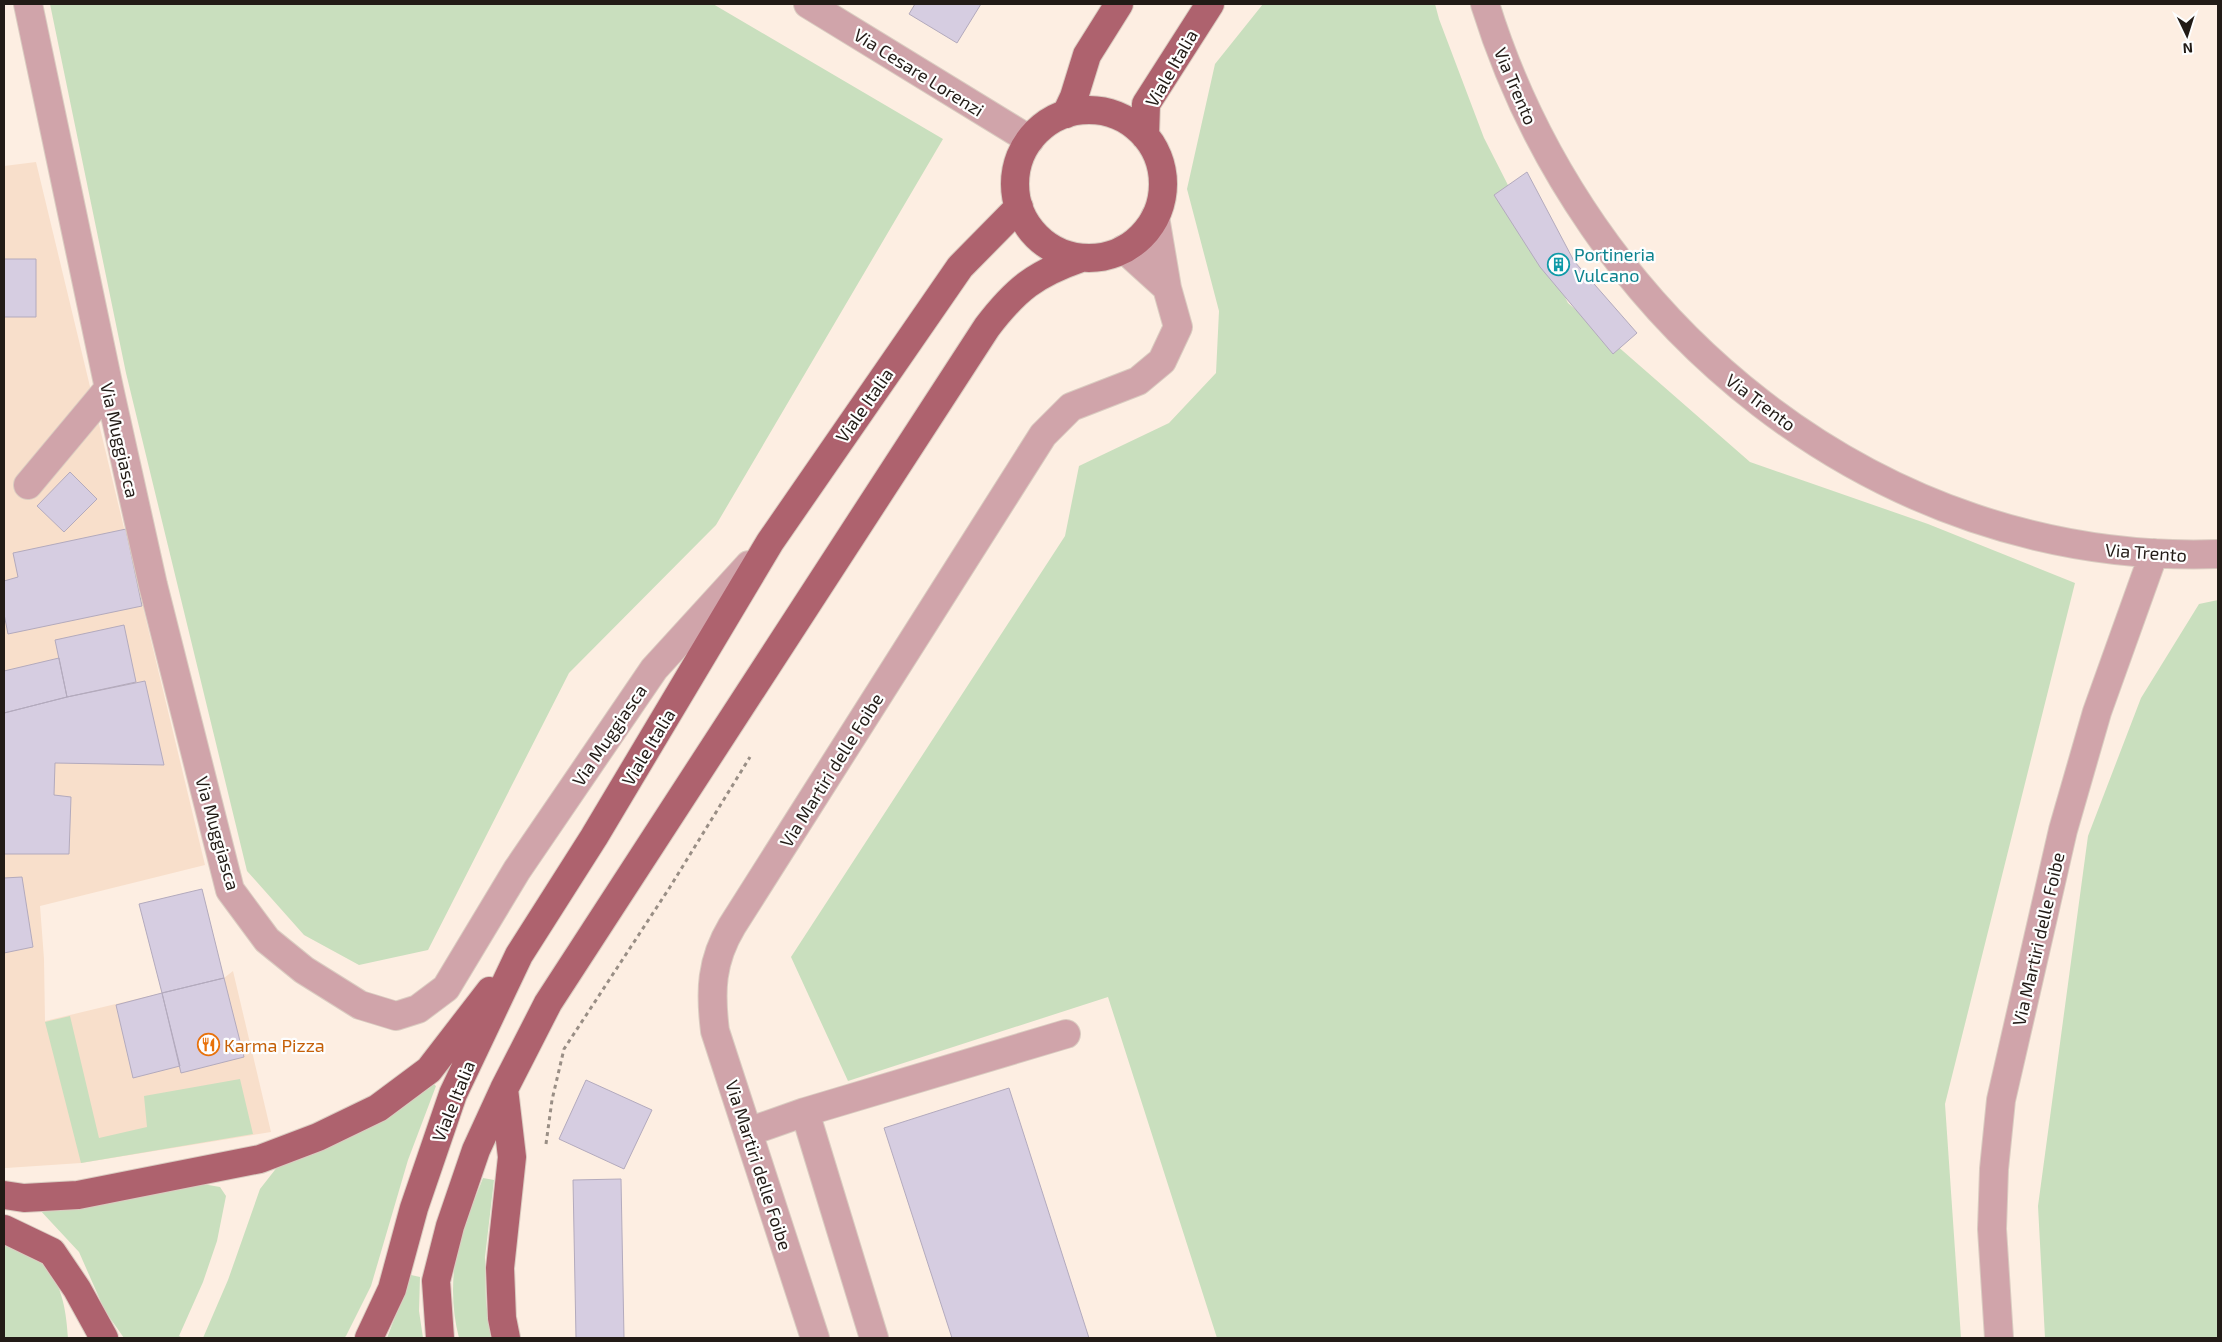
<svg xmlns="http://www.w3.org/2000/svg" width="2222" height="1342" viewBox="0 0 2222 1342" font-family="'Exo 2',sans-serif">
  <style>
    .built { fill: #f8dfcb }
    .green { fill: #c9dfbe }
    .building { fill: #d6cde1; stroke: #b3aabd }
    .lines { fill: none; stroke-linecap: round; stroke-linejoin: round }
    .minor-casing { stroke: #daccc1; stroke-width: 30 }
    .major-casing { stroke: #daccc1; stroke-width: 30 }
    .path { stroke: #998e85; stroke-width: 3; stroke-dasharray: 4 4; stroke-linecap: butt }
    .minor { stroke: #d0a4aa; stroke-width: 28 }
    .major { stroke: #ae626e; stroke-width: 28 }
    .labels { text-anchor: middle; dominant-baseline: central; stroke-width: 4.5; stroke-linejoin: round; paint-order: stroke }
    .street-label { font-size: 18px; fill: #221b16; stroke: #fefefe }
    .culture-label { font-size: 18px; fill: #0d838f; stroke: #fefefe; text-anchor: start }
    .food-label { font-size: 18px; fill: #c56008; stroke: #fefefe; text-anchor: start }
  </style>
  <rect width="100%" height="100%" fill="#fdeee2"/>
  <path class="built" d="M36 162 205 865 40 906 44 959 45 1021 224 978 233 971 271 1132 81 1163 6 1168H4V166Z"/>
  <path class="green" d="M50 4H713L943 139 716 525 569 673 428 950 359 965 304 935 247 871 126 373Z
    M1263 4H1435L1439 19 1484 138 1568 303 1750 462 1928 524 2075 583 1945 1104 1961 1338H1217L1108 997 848 1081 791 957 1065 536 1079 466 1169 423 1216 373 1219 311 1187 189 1215 64Z
    M2218 600V1338H2045L2038 1206 2088 836 2141 698 2199 604Z
    M70 1016 99 1138 147 1127 144 1096 240 1079 253 1134 81 1163 45 1022Z
    M430 1081 436 1086 408 1160 371 1286 346 1336 344 1338H203L228 1280 260 1189 278 1166Z
    M483 1178 494 1180 485 1257 486 1302 491 1338H459C451 1308 451 1273 459 1243 464 1221 475 1199 483 1178Z
    M185 1181 220 1187 226 1196 217 1241 203 1282 179 1336 183 1338H124L105 1311 79 1252 38 1208Z
    M4 1242C15 1248 29 1252 39 1260 62 1280 66 1309 68 1338H4Z
    M411 1275 420 1277 419 1311 423 1338H387Z"/>
  <path class="building" d="M915 4H981L957 43 909 14Z
    M1527 172 1574 261 1637 333 1613 354 1540 267 1494 195Z
    M4 259H36V317H4Z
    M70 472 97 499 64 532 37 506Z
    M126 529 142 606 8 634 4 614V581L18 577 13 553Z
    M124 625 136 682 67 697 55 640Z
    M59 658 67 697 4 713V671Z
    M145 681 164 765 55 763 54 795 71 797 69 854H4V713L67 697Z
    M22 877 33 947 4 953V878Z
    M202 889 224 978 162 993 139 904Z
    M224 978 244 1057 181 1073 162 993Z
    M162 993 180 1066 133 1078 116 1005Z
    M586 1080 652 1110 624 1169 559 1139Z
    M1009 1088 1089 1338H952L884 1128Z
    M621 1179 624 1338H576L573 1180Z"/>
  <g class="lines">
    <defs>
      <path id="minor" d="M28 4 109 388 153 585 230 890 267 940 304 970 360 1005 396 1016 418 1009 446 988 517 870 654 669 749 565
        M808 4 1030 140
        M1485 4C1584 323 1877 566 2218 554
        M1124 249 1167 288
        M28 485 109 388
        M805 1112 874 1338
        M748 1132 805 1112 1066 1034
        M815 1338 715 1031C710 991 711 961 732 926L1043 435 1071 407 1138 381 1162 361 1178 327 1167 288 1155 217
        M1999 1338 1992 1229 1994 1169 2001 1100 2063 830 2097 712 2154 553"/>
      <path id="major" d="M1015 184a74 74 0 1 1 148 0a74 74 0 1 1-148 0Z
        M1066 114 1074 97 1087 55 1119 4
        M1145 136 1146 104 1210 4
        M504 1089 512 1157 500 1268 502 1318 506 1338
        M4 1195 24 1198 78 1195 260 1159 318 1137 378 1108 429 1070 490 991
        M4 1229 52 1252 77 1289 104 1338
        M369 1338 392 1289 414 1208 453 1094 519 955 594 837 770 542 960 267 1019 207
        M440 1338 436 1281 450 1226 476 1150 504 1089 548 1003 987 327C1016 289 1035 274 1081 258"/>
    </defs>
    <use href="#minor" class="minor-casing"/>
    <use href="#major" class="major-casing"/>
    <path class="path" d="M546 1144 552 1100 564 1049 670 887 750 757"/>
    <use href="#minor" class="minor"/>
    <use href="#major" class="major"/>
  </g>
  <defs>
    <symbol id="building-ring" viewBox="-11 -11 22 22"><circle r="9.5" fill="#fefefe" stroke="#0f9aa8" stroke-width="1.5"/><path d="M-4-6H4V6H1V3H-1V6H-4ZM-2.5-4.3h1.7v1.8h-1.7ZM.8-4.3h1.7v1.8H.8ZM-2.5-1h1.7V.8h-1.7ZM.8-1h1.7V.8H.8Z" fill="#0f9aa8"/></symbol>
    <symbol id="restaurant-ring" viewBox="-11 -11 22 22"><circle r="9.5" fill="#fefefe" stroke="#e8710a" stroke-width="1.5"/><path d="M-5-6h1v4h1v-4h1v4h1v-4h1v5L-1.5 .5V6h-2V.5L-5-1ZM5-6V6H3V1.5H1.5Q1.5-4 5-6Z" fill="#e8710a"/></symbol>
  </defs>
  <g fill-rule="evenodd">
    <use href="#building-ring" x="1546" y="252" width="25" height="25"/>
    <use href="#restaurant-ring" x="196" y="1032" width="25" height="25"/>
  </g>
  <g class="labels">
    <g class="street-label">
      <text transform="translate(1171 68) rotate(-60)">Viale Italia</text>
      <text transform="translate(919 72) rotate(32)">Via Cesare Lorenzi</text>
      <text transform="translate(1516 86) rotate(67)">Via Trento</text>
      <text transform="translate(1761 402) rotate(37)">Via Trento</text>
      <text transform="translate(864 405) rotate(-55)">Viale Italia</text>
      <text transform="translate(120 440) rotate(77)">Via Muggiasca</text>
      <text transform="translate(2146 552) rotate(4)">Via Trento</text>
      <text transform="translate(609 735) rotate(-56)">Via Muggiasca</text>
      <text transform="translate(648 747) rotate(-59)">Viale Italia</text>
      <text transform="translate(831 770) rotate(-58)">Via Martiri delle Foibe</text>
      <text transform="translate(218 833) rotate(74)">Via Muggiasca</text>
      <text transform="translate(2038 939) rotate(-77)">Via Martiri delle Foibe</text>
      <text transform="translate(453 1101) rotate(-68)">Viale Italia</text>
      <text transform="translate(759 1165) rotate(72)">Via Martiri delle Foibe</text>
    </g>
    <g class="culture-label">
      <text x="1574" y="254">Portineria<tspan x="1574" dy="21">Vulcano</tspan></text>
    </g>
    <g class="food-label">
      <text x="224" y="1045">Karma Pizza</text>
    </g>
  </g>
  <rect width="2222" height="1342" fill="none" stroke="#221b16" stroke-width="10"/>
  <g transform="translate(2187 35) rotate(176)" stroke="#fefefe" stroke-width="4" paint-order="stroke">
  <path d="M0-4L9 19L0 12L-9 19Z" fill="#221b16"/>
  <text y="-8" font-size="14" font-weight="bold" text-anchor="middle" fill="#221b16">N</text>
  </g>
</svg>
